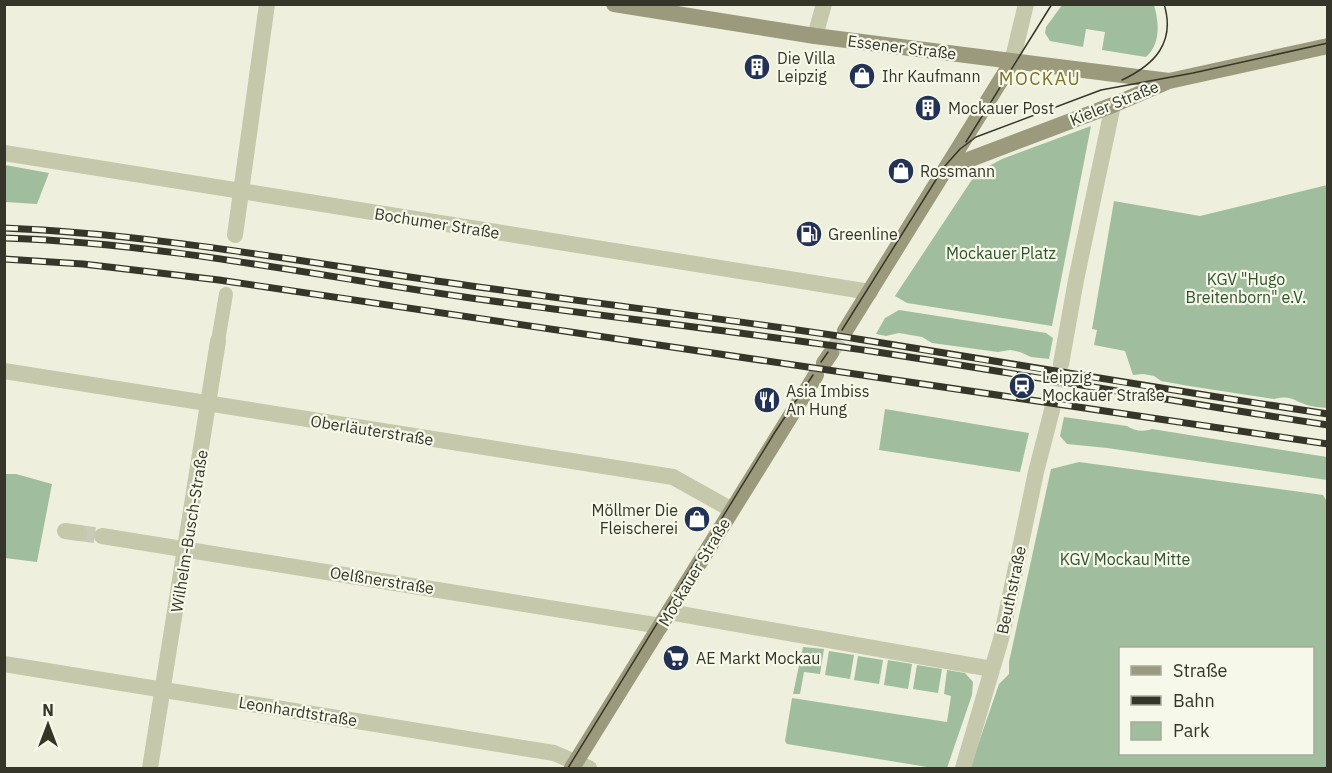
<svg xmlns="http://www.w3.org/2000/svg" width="1332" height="773" viewBox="0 0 1332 773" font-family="'IBM Plex Sans',sans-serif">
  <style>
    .green { fill: #a0be9e; fill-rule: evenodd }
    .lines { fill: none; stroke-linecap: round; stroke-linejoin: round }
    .minor-tunnel { stroke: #c9cbb9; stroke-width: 16; stroke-dasharray: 16 8; stroke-linecap: butt }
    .secondary-tunnel { stroke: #c9cbb9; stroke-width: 16; stroke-dasharray: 16 8; stroke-linecap: butt }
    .pedestrian { stroke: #c5c8aa; stroke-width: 14 }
    .minor { stroke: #c5c8aa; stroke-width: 16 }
    .tertiary { stroke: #c5c8aa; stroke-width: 16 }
    .secondary { stroke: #9b9a7c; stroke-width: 16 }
    .tram { stroke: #363529; stroke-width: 1.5 }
    .rail-casing { stroke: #363529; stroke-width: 7 }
    .rail { stroke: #f6f8e9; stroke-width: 4.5; stroke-dasharray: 14; stroke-linecap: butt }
    .labels { text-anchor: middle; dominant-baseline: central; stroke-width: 4.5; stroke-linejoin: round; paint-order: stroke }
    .street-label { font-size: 16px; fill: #363529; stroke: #f6f8e9 }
    .poi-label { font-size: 16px; fill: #363529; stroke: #f6f8e9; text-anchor: start }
    .park-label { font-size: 16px; fill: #2f522f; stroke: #f6f8e9 }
    .neighbourhood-label { font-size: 18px; letter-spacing: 1.5px; fill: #7e7228; stroke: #f6f8e9 }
  </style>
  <rect width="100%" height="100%" fill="#eef0dd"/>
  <path class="green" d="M1154 5C1159 22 1161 44 1146 57L1102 50 1105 32 1086 29 1083 47 1050 41 1045 33 1046 27 1062 5Z
    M1091 126 1052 326 907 303 895 296 971 181 983 169 1002 159Z
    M5 165 49 173 37 204 5 202Z
    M1327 185V408C1321 407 1313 407 1307 405 1291 400 1293 395 1274 399L1189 386 1161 381 1154 376 1143 374 1133 375 1125 351 1094 345 1097 330 1092 329 1114 201 1200 216Z
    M899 310 1046 333 1053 338 1049 359 1031 357 1020 352 1010 350 998 352 932 343 922 337 899 333 886 336 876 334 885 318Z
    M885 409 1029 433 1020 472 879 450Z
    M1064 417 1127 426C1134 431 1144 432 1152 429L1327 457V480L1107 448 1067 444 1060 436Z
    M1079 462 1323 495 1328 503 1327 768H970L999 684 1009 674V662L1051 469ZM1120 648H1312V754H1120Z
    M5 474H16L52 484 37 562 5 558Z
    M803 647 824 649 820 674 804 672 800 694H793Z
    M829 651 854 655 850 679 825 675Z
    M858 656 883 660 879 684 854 680Z
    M888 660 912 664 908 689 884 685Z
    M917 665 942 669 938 693 913 689Z
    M947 670 965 673 973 682 972 695 947 768H933L787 744 785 741 792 698 947 722 951 696 944 694Z"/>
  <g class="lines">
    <path class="minor-tunnel" d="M1052 410 1061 364
      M79 533 102 536"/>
    <path class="secondary-tunnel" d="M831 353 845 331"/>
    <path class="pedestrian" d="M218 341 226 294"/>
    <path class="minor" d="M815 36 824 4
      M4 153 870 292
      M235 235 267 4
      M1061 364 1076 280 1113 105
      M4 371 673 477 732 510
      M65 531 79 533
      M102 536 661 626
      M669 612 992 669
      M4 664 554 753 589 768
      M150 768 218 341
      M963 768 1001 639 1036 472 1052 410"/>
    <path class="tertiary" d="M1012 62 1026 4"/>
    <path class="secondary" d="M614 4 815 36 1169 81
      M947 168 1113 105 1169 81 1328 46
      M845 331 1012 62
      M824 363 831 353
      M572 768 816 375"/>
    <path class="tram" d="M1122 80C1154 65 1176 43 1164 4
      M966 142 1052 4
      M842 330 944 167 960 149 976 137 1101 90 1193 73 1328 43
      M821 362 828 352
      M568 768 775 432 813 375"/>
    <defs>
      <path id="rail" d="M4 228C156 234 307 263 458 284 595 304 733 319 870 341 1022 366 1175 391 1328 414
        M4 238C159 243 312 275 464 297 599 316 735 331 870 351 1023 374 1175 402 1328 425
        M4 259 83 264 219 280 1328 444"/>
    </defs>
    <use href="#rail" class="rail-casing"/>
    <use href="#rail" class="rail"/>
  </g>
  <defs>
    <symbol id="building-disc" viewBox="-11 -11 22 22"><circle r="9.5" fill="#223254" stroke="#f6f8e9"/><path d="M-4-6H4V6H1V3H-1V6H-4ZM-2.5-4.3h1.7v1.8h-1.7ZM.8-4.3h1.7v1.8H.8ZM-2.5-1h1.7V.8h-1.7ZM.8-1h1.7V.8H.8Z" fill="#fff"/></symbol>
    <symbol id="shop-disc" viewBox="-11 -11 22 22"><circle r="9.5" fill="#223254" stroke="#f6f8e9"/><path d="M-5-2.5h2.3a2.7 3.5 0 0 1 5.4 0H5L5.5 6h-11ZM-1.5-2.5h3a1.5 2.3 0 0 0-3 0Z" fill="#fff"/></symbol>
    <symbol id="fuel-disc" viewBox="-11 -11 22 22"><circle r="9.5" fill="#223254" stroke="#f6f8e9"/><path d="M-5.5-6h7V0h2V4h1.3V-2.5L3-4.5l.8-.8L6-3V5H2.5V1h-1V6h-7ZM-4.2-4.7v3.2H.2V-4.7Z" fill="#fff"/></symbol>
    <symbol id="station-disc" viewBox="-11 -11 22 22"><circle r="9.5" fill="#223254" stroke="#f6f8e9"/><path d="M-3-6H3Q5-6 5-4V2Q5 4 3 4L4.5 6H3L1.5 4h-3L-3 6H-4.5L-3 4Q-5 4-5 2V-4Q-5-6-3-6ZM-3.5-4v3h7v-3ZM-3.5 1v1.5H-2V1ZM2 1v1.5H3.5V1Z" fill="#fff"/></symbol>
    <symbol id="restaurant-disc" viewBox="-11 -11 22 22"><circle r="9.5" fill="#223254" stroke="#f6f8e9"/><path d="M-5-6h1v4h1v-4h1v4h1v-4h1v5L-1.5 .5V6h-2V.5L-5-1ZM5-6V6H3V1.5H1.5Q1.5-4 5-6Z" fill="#fff"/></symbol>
    <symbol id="supermarket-disc" viewBox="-11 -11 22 22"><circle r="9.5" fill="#223254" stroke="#f6f8e9"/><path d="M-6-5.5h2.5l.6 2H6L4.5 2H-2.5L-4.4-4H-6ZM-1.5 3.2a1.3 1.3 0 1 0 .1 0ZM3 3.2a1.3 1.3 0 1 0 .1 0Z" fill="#fff"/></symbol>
  </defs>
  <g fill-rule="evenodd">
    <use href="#building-disc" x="742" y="52" width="30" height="30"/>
    <use href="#shop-disc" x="847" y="61" width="30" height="30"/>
    <use href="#building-disc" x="913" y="93" width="30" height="30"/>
    <use href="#shop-disc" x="886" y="156" width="30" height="30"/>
    <use href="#fuel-disc" x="794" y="219" width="30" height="30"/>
    <use href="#station-disc" x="1007" y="371" width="30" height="30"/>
    <use href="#restaurant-disc" x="752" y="385" width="30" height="30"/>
    <use href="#shop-disc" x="682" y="504" width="30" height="30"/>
    <use href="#supermarket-disc" x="661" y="643" width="30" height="30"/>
  </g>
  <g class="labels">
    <g class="street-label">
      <text transform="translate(902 47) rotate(7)">Essener Straße</text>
      <text transform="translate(1114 103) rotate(-22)">Kieler Straße</text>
      <text transform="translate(437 223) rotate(9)">Bochumer Straße</text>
      <text transform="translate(372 430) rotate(9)">Oberläuterstraße</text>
      <text transform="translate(189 531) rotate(-81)">Wilhelm-Busch-Straße</text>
      <text transform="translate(694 572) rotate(-59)">Mockauer Straße</text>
      <text transform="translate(382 580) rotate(9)">Oelßnerstraße</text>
      <text transform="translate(1011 590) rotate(-78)">Beuthstraße</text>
      <text transform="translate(298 711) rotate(9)">Leonhardtstraße</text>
    </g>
    <g class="poi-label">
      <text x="777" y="58">Die Villa<tspan x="777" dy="18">Leipzig</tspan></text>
      <text x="882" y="76">Ihr Kaufmann</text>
      <text x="948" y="108">Mockauer Post</text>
      <text x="920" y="171">Rossmann</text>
      <text x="828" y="234">Greenline</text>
      <text x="1042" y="377">Leipzig<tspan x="1042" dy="18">Mockauer Straße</tspan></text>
      <text x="786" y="391">Asia Imbiss<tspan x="786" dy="18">An Hung</tspan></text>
      <text x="678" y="510" text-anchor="end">Möllmer Die<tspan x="678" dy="18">Fleischerei</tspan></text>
      <text x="696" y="658">AE Markt Mockau</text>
    </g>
    <g class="park-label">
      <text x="1001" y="253">Mockauer Platz</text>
      <text x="1246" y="279">KGV "Hugo<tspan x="1246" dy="18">Breitenborn" e.V.</tspan></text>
      <text x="1125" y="559">KGV Mockau Mitte</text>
    </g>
    <g class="neighbourhood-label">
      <text x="1040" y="78">MOCKAU</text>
    </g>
  </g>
  <rect width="1332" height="773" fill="none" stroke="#363529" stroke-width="12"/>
  <rect x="1119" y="647" width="195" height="108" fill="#f6f8e9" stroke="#a9aa9c" stroke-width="1.5"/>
  <rect x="1131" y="666" width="30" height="9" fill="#9b9a7c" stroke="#a9aa9c" stroke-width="1.5"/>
  <text x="1173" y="677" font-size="18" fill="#363529">Straße</text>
  <rect x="1131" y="696" width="30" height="9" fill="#363529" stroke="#a9aa9c" stroke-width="1.5"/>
  <text x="1173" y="707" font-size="18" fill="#363529">Bahn</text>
  <rect x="1131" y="722" width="30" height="18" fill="#a0be9e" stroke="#a9aa9c" stroke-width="1.5"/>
  <text x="1173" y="737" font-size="18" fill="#363529">Park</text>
  <g transform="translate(48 725)" stroke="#f6f8e9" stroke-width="4.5" paint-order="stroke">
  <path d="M0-4.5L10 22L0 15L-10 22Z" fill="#363529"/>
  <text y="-9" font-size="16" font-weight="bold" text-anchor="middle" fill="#363529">N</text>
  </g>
</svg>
